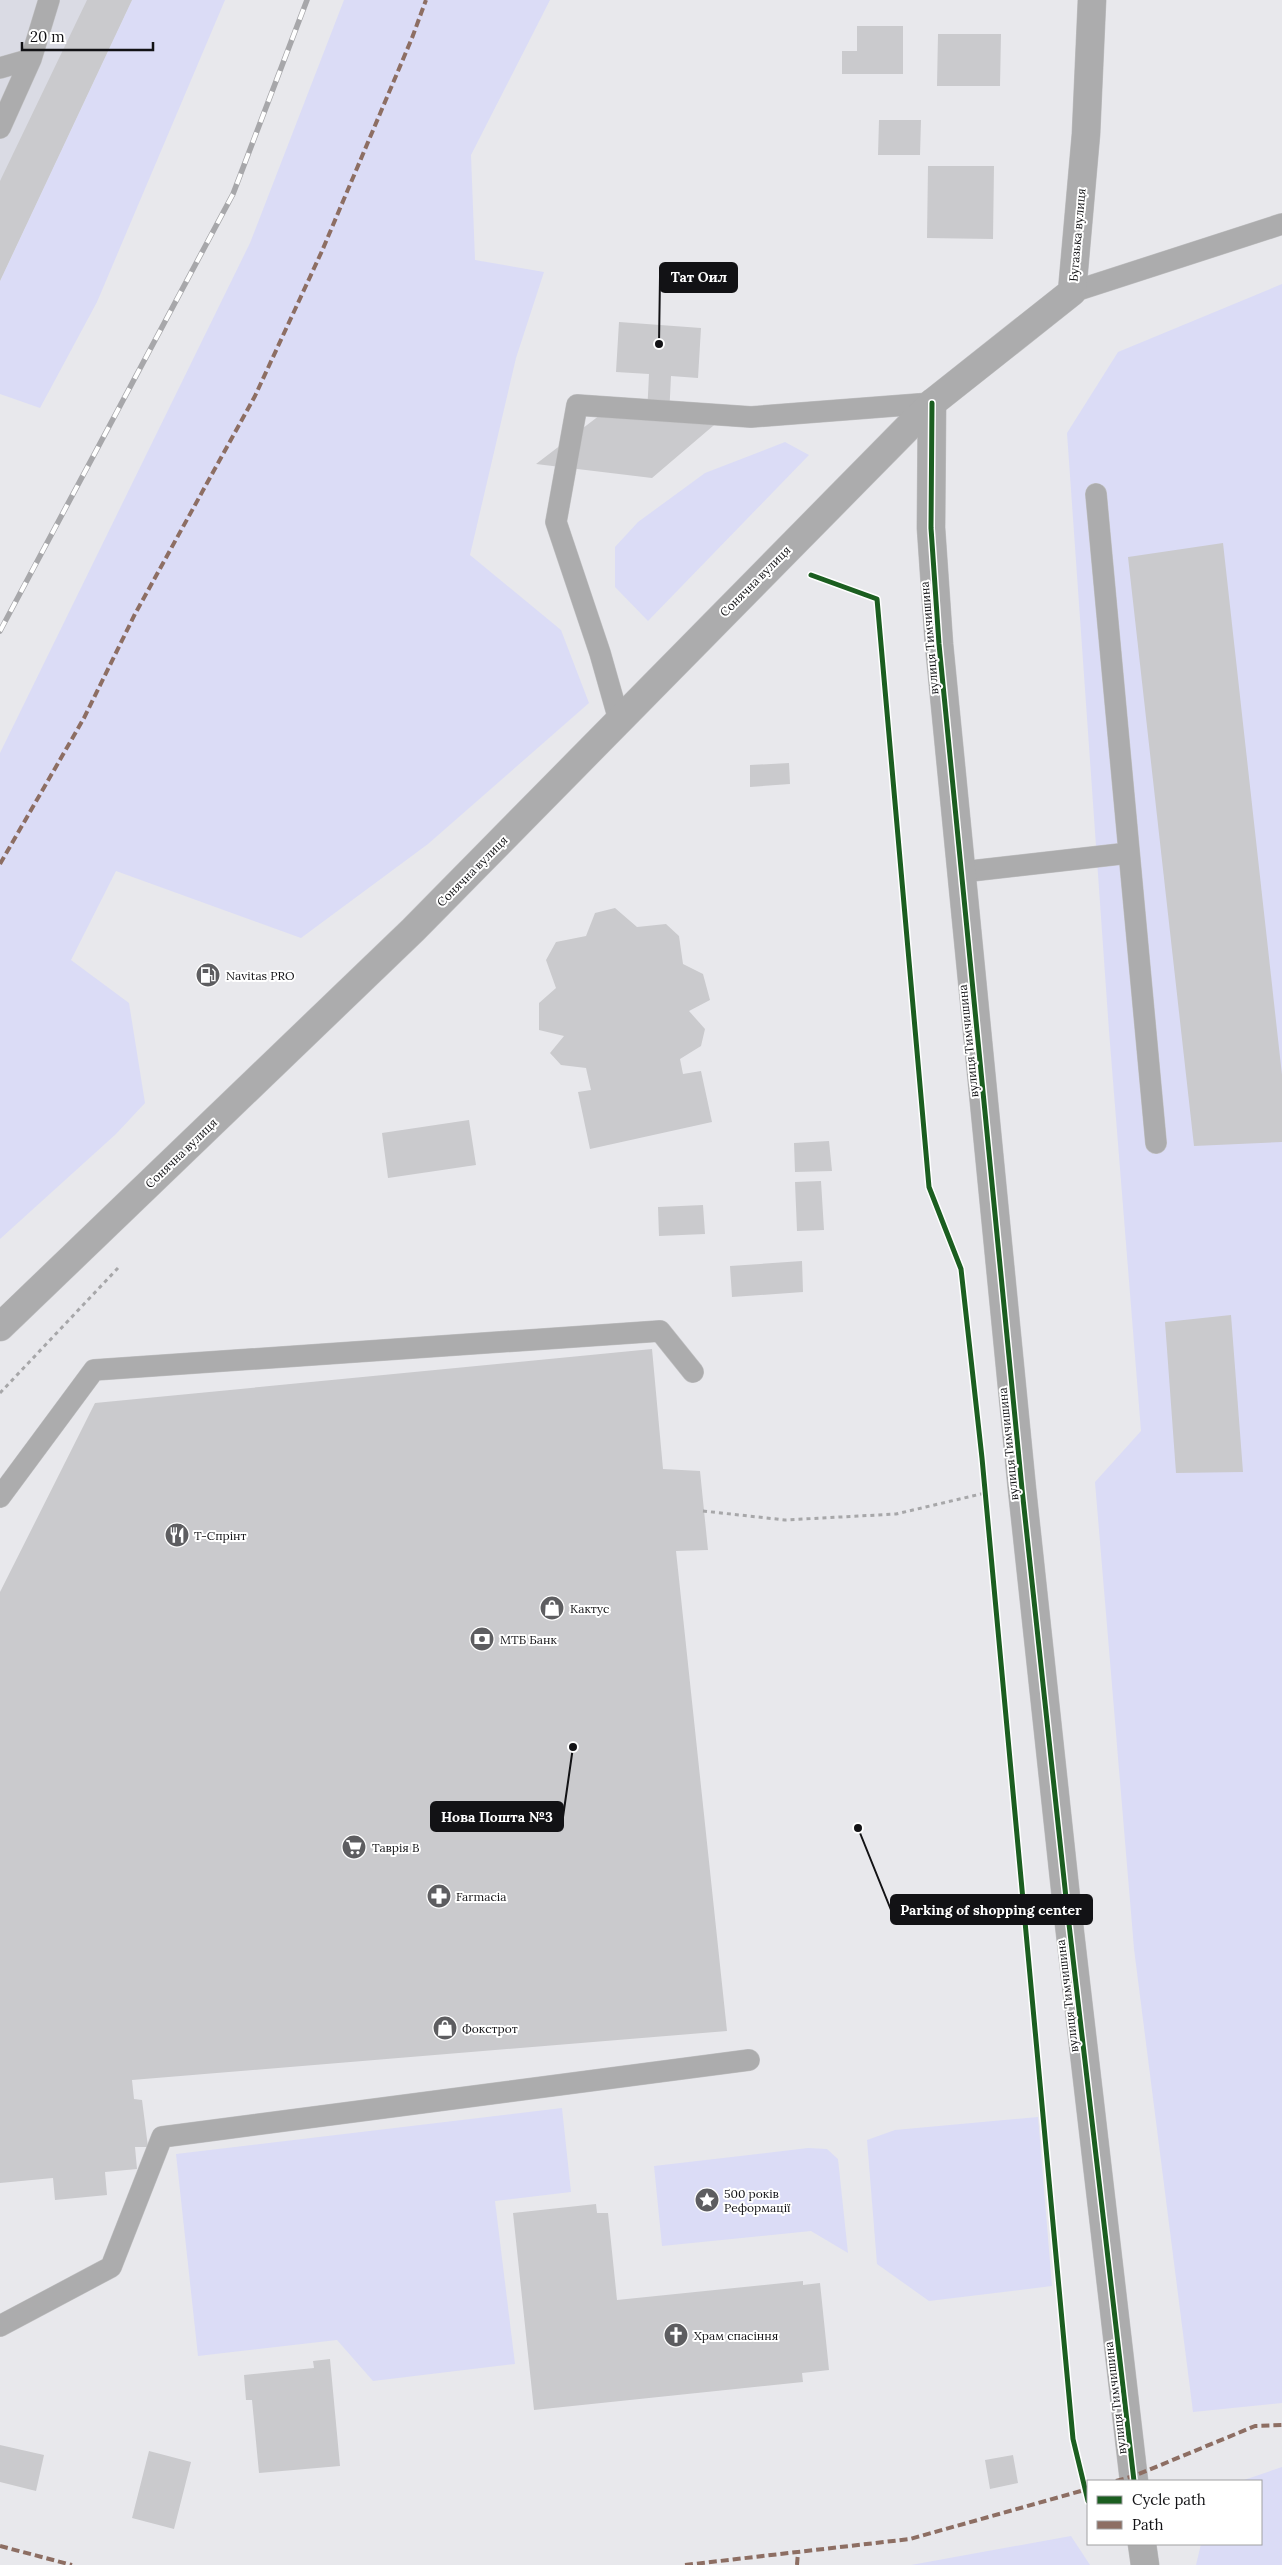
<svg xmlns="http://www.w3.org/2000/svg" width="1282" height="2565" viewBox="0 0 1282 2565" font-family="Lora,serif">
  <style>
    .built { fill: #dadbe4 }
    .green { fill: #dbdcf6 }
    .building { fill: #cacacd }
    .lines { fill: none; stroke-linecap: round; stroke-linejoin: round }
    .service-casing { stroke: #c2c2c4; stroke-width: 22 }
    .minor-casing { stroke: #c2c2c4; stroke-width: 29 }
    .tertiary-casing { stroke: #c2c2c4; stroke-width: 29 }
    .path { stroke: #a7a7a9; stroke-width: 3; stroke-dasharray: 4 4; stroke-linecap: butt }
    .service { stroke: #acacad; stroke-width: 21 }
    .minor { stroke: #acacad; stroke-width: 28 }
    .tertiary { stroke: #acacad; stroke-width: 28 }
    .rail-casing { stroke: #a7a7aa; stroke-width: 5.5 }
    .rail { stroke: #fff; stroke-width: 4; stroke-dasharray: 11; stroke-linecap: butt }
    .quiet { stroke: #8d6e63; stroke-width: 4; stroke-dasharray: 8 4; stroke-linecap: butt }
    .cycleway-casing { stroke: #fff; stroke-width: 8 }
    .cycleway { stroke: #1b5e20; stroke-width: 5 }
    .labels { text-anchor: middle; dominant-baseline: central; stroke-width: 4; stroke-linejoin: round; paint-order: stroke }
    .street-label { font-size: 12px; fill: #121215; stroke: #fff }
    .poi-label { font-size: 12px; fill: #121215; stroke: #fff; text-anchor: start }
    .leader { fill: none; stroke: #121215; stroke-width: 2 }
    .callout-dot { fill: #121215; stroke: #fff; stroke-width: 2 }
    .callout { fill: #121215; stroke: #121215; stroke-width: 2 }
    .callout-label { font-size: 14px; text-anchor: middle; font-weight: bold; fill: #fff }
  </style>
  <rect width="100%" height="100%" fill="#e8e8ec"/>
  <path class="built" d="M0 0H132L0 281Z"/>
  <path class="green" d="M132 0H225L97 302 40 408 0 394V281Z
    M344 0H550L471 155 475 260 544 272 516 358 470 555 561 630 589 703 428 844 301 938 116 871 71 960 129 1003 145 1103 116 1134 0 1239V753L250 243Z
    M1282 284V2403L1193 2412 1134 1949 1095 1482 1141 1431 1109 1031 1067 433 1118 352Z
    M785 442 809 455 648 621 615 587V547L638 522 705 473Z
    M562 2108 571 2192 495 2201 515 2364 373 2381 337 2340 198 2356 176 2154Z
    M1038 2117 1052 2286 929 2301 877 2264 867 2140 895 2130Z
    M808 2148 827 2149 838 2159 848 2253 811 2231 662 2246 654 2166Z
    M1282 2467V2565H1196L1201 2544H1261V2481H1241Z
    M1071 2536 1090 2565H911Z"/>
  <path class="building" d="M87 0H132L0 281V181Z
    M857 26H903V74H842V51H857Z
    M938 34H1001L1000 86H937Z
    M879 120H921L920 155H878Z
    M928 166H994L993 239 927 238Z
    M619 322 701 328 698 378 671 376 669 417 720 420 652 478 536 464 604 412 647 415 649 374 616 372Z
    M1223 543 1282 1075V1142L1194 1146 1128 557Z
    M789 763 790 784 750 787V765Z
    M615 908 637 927 666 924 679 936 683 964 703 974 710 1000 689 1011 705 1029 701 1046 680 1059 683 1074 701 1071 712 1122 590 1149 578 1092 591 1090 586 1068 561 1065 550 1053 564 1036 539 1030V1003L556 988 546 960 556 942 586 936 595 913Z
    M469 1120 476 1165 388 1178 382 1133Z
    M829 1141 832 1171 795 1172 794 1143Z
    M821 1181 824 1230 797 1231 795 1182Z
    M703 1205 705 1234 659 1236 658 1207Z
    M802 1261 803 1292 732 1297 730 1266Z
    M1231 1315 1243 1472 1176 1473 1165 1322Z
    M652 1349 663 1469 700 1471 708 1550 676 1551 727 2031 132 2080 134 2099 142 2100 148 2147H135L137 2169 105 2172 107 2195 55 2200 53 2178 0 2183V1592L95 1403Z
    M596 2204 597 2213H608L617 2300 803 2281V2285L820 2283 829 2370 802 2373 803 2382 534 2410 513 2213Z
    M330 2359 340 2466 259 2473 252 2400H246L244 2375 314 2368 313 2361Z
    M0 2445 44 2455 36 2491 0 2482Z
    M149 2451 191 2462 174 2529 132 2518Z
    M1013 2455 1018 2483 990 2489 985 2460Z"/>
  <g class="lines">
    <defs>
      <path id="service" d="M0 68 31 59
        M0 128 31 59 49 0
        M1072 292 1282 224
        M1096 494 1156 1143
        M619 720 600 653 556 522 577 405 751 417 932 403
        M962 872 1129 853
        M0 1497 94 1370 660 1331 693 1372
        M0 2326 111 2267 162 2137 749 2060"/>
      <path id="minor" d="M932 403 931 528 939 644 1022 1489 1067 1907 1134 2481
        M1142 2544 1145 2565"/>
      <path id="tertiary" d="M0 1327 413 930 932 403 1072 292 1086 134 1092 0"/>
    </defs>
    <use href="#service" class="service-casing"/>
    <use href="#minor" class="minor-casing"/>
    <use href="#tertiary" class="tertiary-casing"/>
    <path class="path" d="M0 1393 118 1268
      M703 1511 785 1520 896 1514 985 1493"/>
    <use href="#service" class="service"/>
    <use href="#minor" class="minor"/>
    <use href="#tertiary" class="tertiary"/>
    <defs>
      <path id="rail" d="M0 631 233 194 307 0"/>
    </defs>
    <use href="#rail" class="rail-casing"/>
    <use href="#rail" class="rail"/>
    <path class="quiet" d="M0 864 84 718 135 614 255 396 322 251 412 38 426 0
      M1116 2481 1134 2476 1255 2426 1282 2425
      M0 2546 72 2565
      M685 2565 910 2539 1088 2489
      M797 2565 798 2552"/>
    <defs>
      <path id="cycleway" d="M932 403 931 528 939 644 1022 1489 1067 1907 1134 2481
        M811 575 877 599 929 1187 961 1269 982 1458 1073 2439 1088 2501"/>
    </defs>
    <use href="#cycleway" class="cycleway-casing"/>
    <use href="#cycleway" class="cycleway"/>
  </g>
  <defs>
    <symbol id="fuel-disc" viewBox="-11 -11 22 22"><circle r="9.5" fill="#5d5d60" stroke="#fff"/><path d="M-5.5-6h7V0h2V4h1.3V-2.5L3-4.5l.8-.8L6-3V5H2.5V1h-1V6h-7ZM-4.2-4.7v3.2H.2V-4.7Z" fill="#fff"/></symbol>
    <symbol id="restaurant-disc" viewBox="-11 -11 22 22"><circle r="9.5" fill="#5d5d60" stroke="#fff"/><path d="M-5-6h1v4h1v-4h1v4h1v-4h1v5L-1.5 .5V6h-2V.5L-5-1ZM5-6V6H3V1.5H1.5Q1.5-4 5-6Z" fill="#fff"/></symbol>
    <symbol id="shop-disc" viewBox="-11 -11 22 22"><circle r="9.5" fill="#5d5d60" stroke="#fff"/><path d="M-5-2.5h2.3a2.7 3.5 0 0 1 5.4 0H5L5.5 6h-11ZM-1.5-2.5h3a1.5 2.3 0 0 0-3 0Z" fill="#fff"/></symbol>
    <symbol id="bank-disc" viewBox="-11 -11 22 22"><circle r="9.5" fill="#5d5d60" stroke="#fff"/><path d="M-6-4H6V4H-6ZM0-2.3a2.3 2.3 0 1 0 0 4.6a2.3 2.3 0 1 0 0-4.6Z" fill="#fff"/></symbol>
    <symbol id="supermarket-disc" viewBox="-11 -11 22 22"><circle r="9.5" fill="#5d5d60" stroke="#fff"/><path d="M-6-5.5h2.5l.6 2H6L4.5 2H-2.5L-4.4-4H-6ZM-1.5 3.2a1.3 1.3 0 1 0 .1 0ZM3 3.2a1.3 1.3 0 1 0 .1 0Z" fill="#fff"/></symbol>
    <symbol id="pharmacy-disc" viewBox="-11 -11 22 22"><circle r="9.5" fill="#5d5d60" stroke="#fff"/><path d="M-2-6h4v4h4v4h-4v4h-4v-4h-4v-4h4Z" fill="#fff"/></symbol>
    <symbol id="sight-disc" viewBox="-11 -11 22 22"><circle r="9.5" fill="#5d5d60" stroke="#fff"/><path d="M0-6L1.8-2.2L6-1.7L2.9 1.2L3.7 5.4L0 3.3L-3.7 5.4L-2.9 1.2L-6-1.7L-1.8-2.2Z" fill="#fff"/></symbol>
    <symbol id="church-disc" viewBox="-11 -11 22 22"><circle r="9.5" fill="#5d5d60" stroke="#fff"/><path d="M-1.2-6h2.4v3.5h3.3v2.4h-3.3V6h-2.4V-.1h-3.3v-2.4h3.3Z" fill="#fff"/></symbol>
  </defs>
  <g fill-rule="evenodd">
    <use href="#fuel-disc" x="194" y="961" width="28" height="28"/>
    <use href="#restaurant-disc" x="163" y="1521" width="28" height="28"/>
    <use href="#shop-disc" x="538" y="1594" width="28" height="28"/>
    <use href="#bank-disc" x="468" y="1625" width="28" height="28"/>
    <use href="#supermarket-disc" x="340" y="1833" width="28" height="28"/>
    <use href="#pharmacy-disc" x="425" y="1882" width="28" height="28"/>
    <use href="#shop-disc" x="431" y="2014" width="28" height="28"/>
    <use href="#sight-disc" x="693" y="2186" width="28" height="28"/>
    <use href="#church-disc" x="662" y="2321" width="28" height="28"/>
  </g>
  <g class="labels">
    <g class="street-label">
      <text transform="translate(1077 235) rotate(-85)">Бугазька вулиця</text>
      <text transform="translate(755 581) rotate(-45)">Сонячна вулиця</text>
      <text transform="translate(929 638) rotate(-95)">вулиця Тимчишина</text>
      <text transform="translate(472 871) rotate(-45)">Сонячна вулиця</text>
      <text transform="translate(968 1041) rotate(-96)">вулиця Тимчишина</text>
      <text transform="translate(181 1153) rotate(-44)">Сонячна вулиця</text>
      <text transform="translate(1008 1444) rotate(-96)">вулиця Тимчишина</text>
      <text transform="translate(1067 1996) rotate(-97)">вулиця Тимчишина</text>
      <text transform="translate(1115 2398) rotate(-97)">вулиця Тимчишина</text>
    </g>
    <g class="poi-label">
      <text x="226" y="975">Navitas PRO</text>
      <text x="194" y="1535">Т-Спрінт</text>
      <text x="570" y="1608">Кактус</text>
      <text x="500" y="1639">МТБ Банк</text>
      <text x="372" y="1847">Таврія В</text>
      <text x="456" y="1896">Farmacia</text>
      <text x="462" y="2028">Фокстрот</text>
      <text x="724" y="2193">500 років<tspan x="724" dy="14">Реформації</tspan></text>
      <text x="694" y="2335">Храм спасіння</text>
    </g>
  </g>
  <path class="leader" d="M659 344L660 277M573 1747L563 1817M858 1828L891 1910"/>
  <g class="callout-dot">
    <circle cx="659" cy="344" r="5"/>
    <circle cx="573" cy="1747" r="5"/>
    <circle cx="858" cy="1828" r="5"/>
  </g>
  <g class="callout">
    <rect x="660" y="263" width="77" height="29" rx="5"/>
    <rect x="431" y="1802" width="132" height="29" rx="5"/>
    <rect x="891" y="1895" width="201" height="29" rx="5"/>
  </g>
  <g class="callout-label">
    <text x="699" y="282">Тат Оил</text>
    <text x="497" y="1822">Нова Пошта №3</text>
    <text x="991" y="1915">Parking of shopping center</text>
  </g>
  <rect x="1087" y="2480" width="175" height="65" fill="#ffffff" stroke="#a0a0a1"/>
  <rect x="1097" y="2496" width="25" height="8" fill="#1b5e20" stroke="#a0a0a1"/>
  <text x="1132" y="2505" font-size="15" fill="#121215">Cycle path</text>
  <rect x="1097" y="2521" width="25" height="8" fill="#8d6e63" stroke="#a0a0a1"/>
  <text x="1132" y="2530" font-size="15" fill="#121215">Path</text>
  <path d="M22 42v8h131v-8" fill="none" stroke="#121215" stroke-width="2.5"/>
  <text x="30" y="42" font-size="15" fill="#121215" stroke="#ffffff" stroke-width="4" paint-order="stroke">20 m</text>
</svg>
